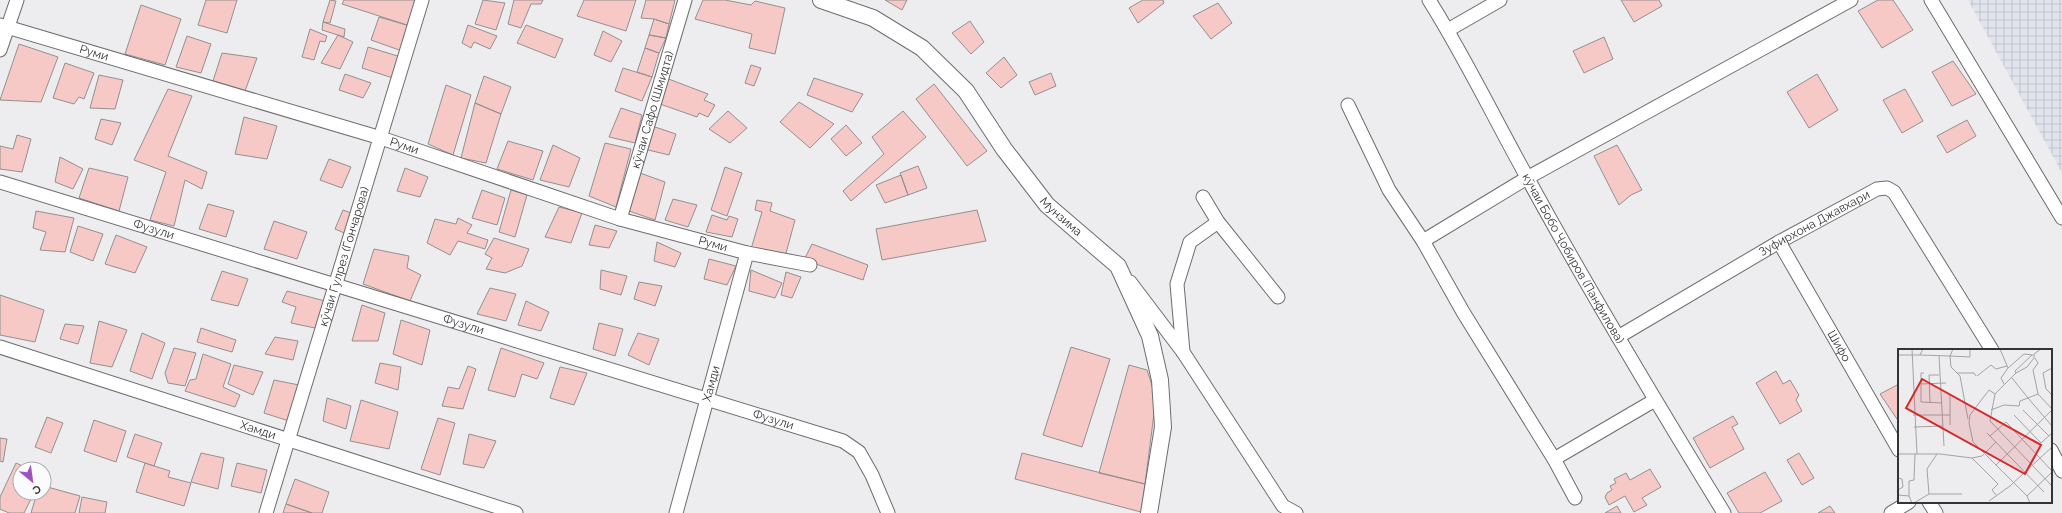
<svg xmlns="http://www.w3.org/2000/svg" width="2062" height="513" viewBox="0 0 2062 513" font-family="Raleway,sans-serif">
  <style>
    .industrial { fill: url(#industrial-grid) }
    .building { fill: #f6c9c6; stroke: #939090 }
    .lines { fill: none; stroke-linecap: round; stroke-linejoin: round }
    .minor-casing { stroke: #6d6d70; stroke-width: 15 }
    .tertiary-casing { stroke: #6d6d70; stroke-width: 18 }
    .minor { stroke: #fff; stroke-width: 13 }
    .tertiary { stroke: #fff; stroke-width: 16 }
    .labels { text-anchor: middle; dominant-baseline: central; stroke-width: 3; stroke-linejoin: round; paint-order: stroke }
    .street-label { font-size: 12px; fill: #333435; stroke: #fafbfd }
    .inset-road { fill: none; stroke: #a3a3a5; stroke-width: 1 }
    .view { fill: #d62828; fill-opacity: 0.15; stroke: #d62828; stroke-width: 2 }
    .inset-edge { fill: none; stroke: #333435; stroke-width: 2 }
  </style>
  <defs>
    <pattern id="industrial-grid" width="8" height="8" patternUnits="userSpaceOnUse"><rect width="8" height="8" fill="#e1e3ed"/><path d="M0 4h8M4 0v8" fill="none" stroke="#c2c3cc"/></pattern>
  </defs>
  <rect width="100%" height="100%" fill="#ededf0"/>
  <path class="industrial" d="M1968 0H2062V173Z"/>
  <path class="building" d="M206 0H237L227 33 198 25Z
    M330 0 336 1 330 23 323 22Z
    M344 0H417L410 26 342 4Z
    M483 0 505 3 496 30 475 24Z
    M514 0H543L541 4H531L521 28 508 24Z
    M584 0H636L626 31 577 16Z
    M646 0H675L669 24 654 19 641 18Z
    M703 0H725L751 5 755 1 785 8 775 54 749 48 752 34 695 19Z
    M885 0H907L902 10Z
    M1143 0H1163L1164 3 1138 23 1129 8Z
    M1621 0H1659L1662 6 1634 22Z
    M1878 0H1893L1913 30 1882 48 1858 11Z
    M1218 3 1232 23 1211 39 1193 16Z
    M141 5 181 19 165 65 125 54Z
    M379 17 410 26 402 51 371 40Z
    M654 19 669 24 666 38 649 35Z
    M970 21 984 42 971 54 952 33Z
    M323 22 345 29 344 37 322 30Z
    M468 25 497 36 490 49 474 42 471 48 462 43Z
    M526 25 563 39 555 58 517 43Z
    M310 29 327 36 325 42 320 41 314 60 302 57Z
    M603 31 622 41 611 62 594 55Z
    M338 35 353 42 340 69 321 63Z
    M649 35 666 38 659 53 645 48Z
    M187 36 211 44 201 73 176 67Z
    M1604 37 1613 59 1584 73 1573 51Z
    M19 44 58 57 41 102 0 100Z
    M368 47 401 57 393 78 362 68Z
    M645 48 659 53 652 77 637 72Z
    M222 53 257 58 245 91 213 81Z
    M1004 57 1017 75 1001 88 986 73Z
    M1953 61 1976 94 1952 106 1932 72Z
    M65 63 94 73 84 99 79 97 74 104 53 98Z
    M751 65 761 68 754 86 745 83Z
    M623 68 652 77 642 101 615 91Z
    M1051 73 1056 86 1035 95 1029 82Z
    M345 74 371 83 363 98 339 90Z
    M1817 74 1838 110 1809 128 1787 92Z
    M99 75 123 80 115 109 90 108Z
    M484 76 511 87 501 114 475 103Z
    M666 78 708 94 704 100 715 105 708 117 699 113 697 117 660 104Z
    M814 78 863 94 852 112 807 95Z
    M934 84 987 151 967 166 916 99Z
    M446 85 471 95 453 155 428 144Z
    M168 89 192 96 168 156 207 172 202 189 185 180 174 226 150 220 166 172 134 160Z
    M1905 89 1923 121 1902 133 1883 100Z
    M799 102 834 124 810 148 780 122Z
    M475 103 501 114 486 163 461 158Z
    M621 108 642 115 635 143 609 137Z
    M728 111 747 128 730 143 709 129Z
    M903 111 926 137 851 201 843 191 884 154 872 137Z
    M244 117 277 126 267 159 235 154Z
    M101 119 121 123 112 145 95 139Z
    M1967 120 1976 136 1947 153 1937 136Z
    M846 125 862 143 846 156 831 139Z
    M652 126 676 134 669 155 644 149Z
    M17 135 31 139 22 172 0 169V146L13 149Z
    M508 141 543 151 533 180 497 169Z
    M605 143 631 149 616 207 589 196Z
    M553 145 580 158 569 187 540 180Z
    M1617 145 1642 190 1631 195 1619 205 1594 156Z
    M60 157 83 169 73 189 55 182Z
    M329 159 351 167 342 188 320 180Z
    M918 166 927 188 908 195 900 173Z
    M725 167 742 173 727 216 711 210Z
    M89 168 128 177 119 211 79 198Z
    M405 168 428 177 420 197 397 191Z
    M640 173 665 182 655 220 629 211Z
    M901 175 908 195 885 203 876 185Z
    M482 190 505 198 497 225 472 218Z
    M511 190 527 195 515 237 499 232Z
    M673 199 697 205 688 227 665 220Z
    M757 200 772 203 770 211 795 220 785 257 751 249 762 212 755 210Z
    M208 204 234 211 226 237 199 229Z
    M559 207 582 213 571 243 545 237Z
    M343 210 354 214 349 235 335 229Z
    M977 210 986 241 882 260 876 229Z
    M36 211 74 218 65 252 40 250 46 232 33 228Z
    M712 215 727 220 729 216 738 219 732 237 706 232Z
    M458 218 472 225 467 233 488 240 485 249 458 241 450 255 427 243 435 219 456 224Z
    M274 221 307 232 297 259 264 249Z
    M595 225 617 231 609 248 589 245Z
    M78 226 103 234 93 261 70 252Z
    M116 235 147 247 135 273 105 264Z
    M494 238 529 249 522 266 505 273 486 269 492 258 485 254Z
    M657 242 681 253 675 267 654 261Z
    M812 244 868 265 863 280 804 260Z
    M374 249 409 256 407 268 421 275 410 301 363 284Z
    M709 259 736 266 727 285 704 279Z
    M601 270 627 276 621 295 600 289Z
    M751 270 782 283 775 298 749 291Z
    M222 271 248 279 238 306 211 300Z
    M786 272 801 277 792 298 781 295Z
    M639 282 662 286 655 306 634 299Z
    M490 288 516 294 506 321 477 314Z
    M287 291 325 301 315 328 291 323 296 307 282 302Z
    M0 295 44 310 35 342 0 335Z
    M526 301 549 312 541 331 518 325Z
    M362 305 385 313 378 341H352Z
    M401 320 430 330 422 365 393 354Z
    M99 321 127 330 112 367 90 363Z
    M599 323 623 329 615 356 593 349Z
    M65 324 84 326 78 344 60 339Z
    M201 328 236 340 232 352 197 342Z
    M142 333 165 343 152 379 130 371Z
    M638 333 659 339 649 365 628 355Z
    M275 337 298 341 293 360 265 354Z
    M1071 347 1110 359 1082 447 1043 435Z
    M174 348 196 353 185 386 168 383 165 373Z
    M501 348 544 363 537 379 522 374 515 397 488 390Z
    M203 354 231 364 223 387 240 395 235 407 185 391 190 380 196 379Z
    M380 363 401 367 398 390 375 383Z
    M234 365 263 372 253 395 228 384Z
    M1129 365 1147 370 1156 398 1145 484 1099 473Z
    M468 366 476 369 463 409 442 406 448 387 459 389Z
    M560 367 587 373 574 405 550 398Z
    M1776 371 1783 384 1790 380 1799 395 1796 400 1802 411 1780 424 1756 383Z
    M274 380 299 385 289 421 264 413Z
    M1899 384V422L1880 394Z
    M327 398 351 406 346 429 323 421Z
    M361 400 398 412 389 449 350 441Z
    M1733 416 1738 424 1732 427 1744 449 1710 468 1693 438Z
    M47 417 63 423 51 453 35 447Z
    M438 418 455 423 440 475 421 469Z
    M94 420 126 431 116 462 84 451Z
    M135 434 162 443 154 466 127 457Z
    M469 434 496 441 484 468 463 464Z
    M0 438 7 439 3 462 0 461Z
    M201 453 224 458 218 489 191 482Z
    M1022 453 1145 484 1141 512 1015 479Z
    M1799 453 1814 478 1802 485 1787 460Z
    M16 463 29 469H20V493H34L24 513H9L0 509V497Z
    M145 463 170 471 168 477 191 483 184 506 136 492Z
    M237 463 267 470 261 493 231 486Z
    M1650 469 1661 487 1642 498 1647 505 1634 512 1625 496 1609 505 1605 497 1607 493 1612 490 1610 486 1616 483 1614 479 1626 473 1630 480Z
    M1765 472 1782 501 1760 513H1739L1727 493Z
    M295 479 329 492 322 513H312L286 504Z
    M44 486 80 496 75 513H31L37 493H44Z
    M82 497 107 502 105 513H79Z
    M286 504 312 513H283Z
    M1617 506 1621 513H1605Z
    M1830 506 1835 513H1818Z"/>
  <g class="lines">
    <defs>
      <g id="minor">
        <path id="s1" d="M1429 0C1465 57 1494 118 1527 177 1589 291 1656 402 1724 513"/>
        <path d="M1931 0 2062 218"/>
        <path id="s2" d="M0 25 381 138 620 219 747 253 810 265"/>
        <path d="M1448 30 1500 0"/>
        <path d="M0 50 17 0"/>
        <path d="M1348 105 1389 190 1423 241 1463 312 1554 459 1575 498"/>
        <path id="s3" d="M0 182 843 441 859 452 872 475 888 513"/>
        <path d="M1203 197 1218 222 1278 297"/>
        <path id="s4" d="M620 219 685 0"/>
        <path d="M1423 241 1527 178 1851 0"/>
        <path id="s5" d="M1779 242 1899 450"/>
        <path d="M1130 282 1183 352 1283 506 1296 513"/>
        <path id="s6" d="M1618 337 1779 242 1877 189 1887 188 1894 192 1992 350"/>
        <path id="s7" d="M0 347 516 513"/>
        <path d="M1183 352 1177 284 1190 242 1218 222"/>
        <path d="M2051 450 2062 471"/>
        <path d="M1554 459 1655 400"/>
        <path d="M1929 502 1936 513"/>
        <path id="s8" d="M266 513 422 0"/>
        <path id="s9" d="M676 513 747 253"/>
        <path d="M1891 513 1909 502"/>
      </g>
      <g id="tertiary">
        <path id="s10" d="M821 0 873 18 922 48 966 91 1004 149 1047 205 1118 266 1150 336 1160 380 1163 427 1149 513"/>
      </g>
    </defs>
    <use href="#minor" class="minor-casing"/>
    <use href="#tertiary" class="tertiary-casing"/>
    <use href="#minor" class="minor"/>
    <use href="#tertiary" class="tertiary"/>
  </g>
  <g class="labels">
    <g class="street-label">
      <text stroke="none"><textPath href="#s2" startOffset="98">Руми</textPath></text>
      <text stroke="none"><textPath href="#s4" startOffset="114">кӯчаи Сафо (Шмидта)</textPath></text>
      <text stroke="none"><textPath href="#s2" startOffset="422">Руми</textPath></text>
      <text stroke="none"><textPath href="#s10" startOffset="332">Мунзима</textPath></text>
      <text stroke="none"><textPath href="#s6" startOffset="227">Зуфирхона Джавхари</textPath></text>
      <text stroke="none"><textPath href="#s3" startOffset="161">Фузули</textPath></text>
      <text stroke="none"><textPath href="#s2" startOffset="746">Руми</textPath></text>
      <text stroke="none"><textPath href="#s8" startOffset="268">кӯчаи Гулрез (Гончарова)</textPath></text>
      <text stroke="none"><textPath href="#s1" startOffset="296">кӯчаи Бобо Ҷобиров (Панфилова)</textPath></text>
      <text stroke="none"><textPath href="#s3" startOffset="485">Фузули</textPath></text>
      <text stroke="none"><textPath href="#s5" startOffset="120">Шифо</textPath></text>
      <text stroke="none"><textPath href="#s9" startOffset="134">Хамди</textPath></text>
      <text stroke="none"><textPath href="#s3" startOffset="809">Фузули</textPath></text>
      <text stroke="none"><textPath href="#s7" startOffset="271">Хамди</textPath></text>
    </g>
  </g>
  <g transform="translate(1898 349)">
    <rect width="154" height="154" fill="#ededf0"/>
    <path class="inset-road" d="M14 0 19 105M102 0 110 19 103 29 106 35M143 0 136 5V9L129 18 118 24 97 45 92 72 154 137M0 6H22L25 0M22 6 52 7 55 0M41 7 46 97M137 9 140 14 135 21 140 45 154 60M110 19 126 5 135 6M154 19 145 24 148 40 154 46M26 24H23V53L44 54M59 24H76L78 27M118 24 117 22 134 6M79 27 93 16 98 20 109 17M114 29 130 49 140 45M23 35 48 34M97 45 91 41 72 66 71 74 75 93 129 147 132 154M52 46V76M32 54 31 26H41M93 61 106 56 121 57 122 52 130 49 154 77M125 61 151 87M15 66H52M116 66 143 94 154 84M70 70 62 27 53 18 52 7 72 8V1L74 0M16 78 44 77M89 84 146 143M92 87 108 73 154 122M0 105H42L74 109 84 107 98 93M74 109 100 135 94 141 98 146M98 116 154 61M0 129 4 130 5 138 0 141M31 145 29 120 39 105M0 146 11 147 14 154M11 147V132L16 131 17 105M129 147 154 123M91 152 112 137 154 98M16 154 31 145H64"/>
    <path class="view" d="M24 30 143 96 127 125 8 59Z"/>
    <rect width="154" height="154" class="inset-edge"/>
  </g>
  <g transform="translate(32 481) rotate(151)"><circle r="19" fill="#fafbfd" stroke="#aaabad"/>
  <path d="M0-3L7 15L0 10L-7 15Z" fill="#a051c1"/>
  <text y="-6" font-size="11" font-weight="bold" text-anchor="middle" fill="#333435">С</text>
  </g>
</svg>
